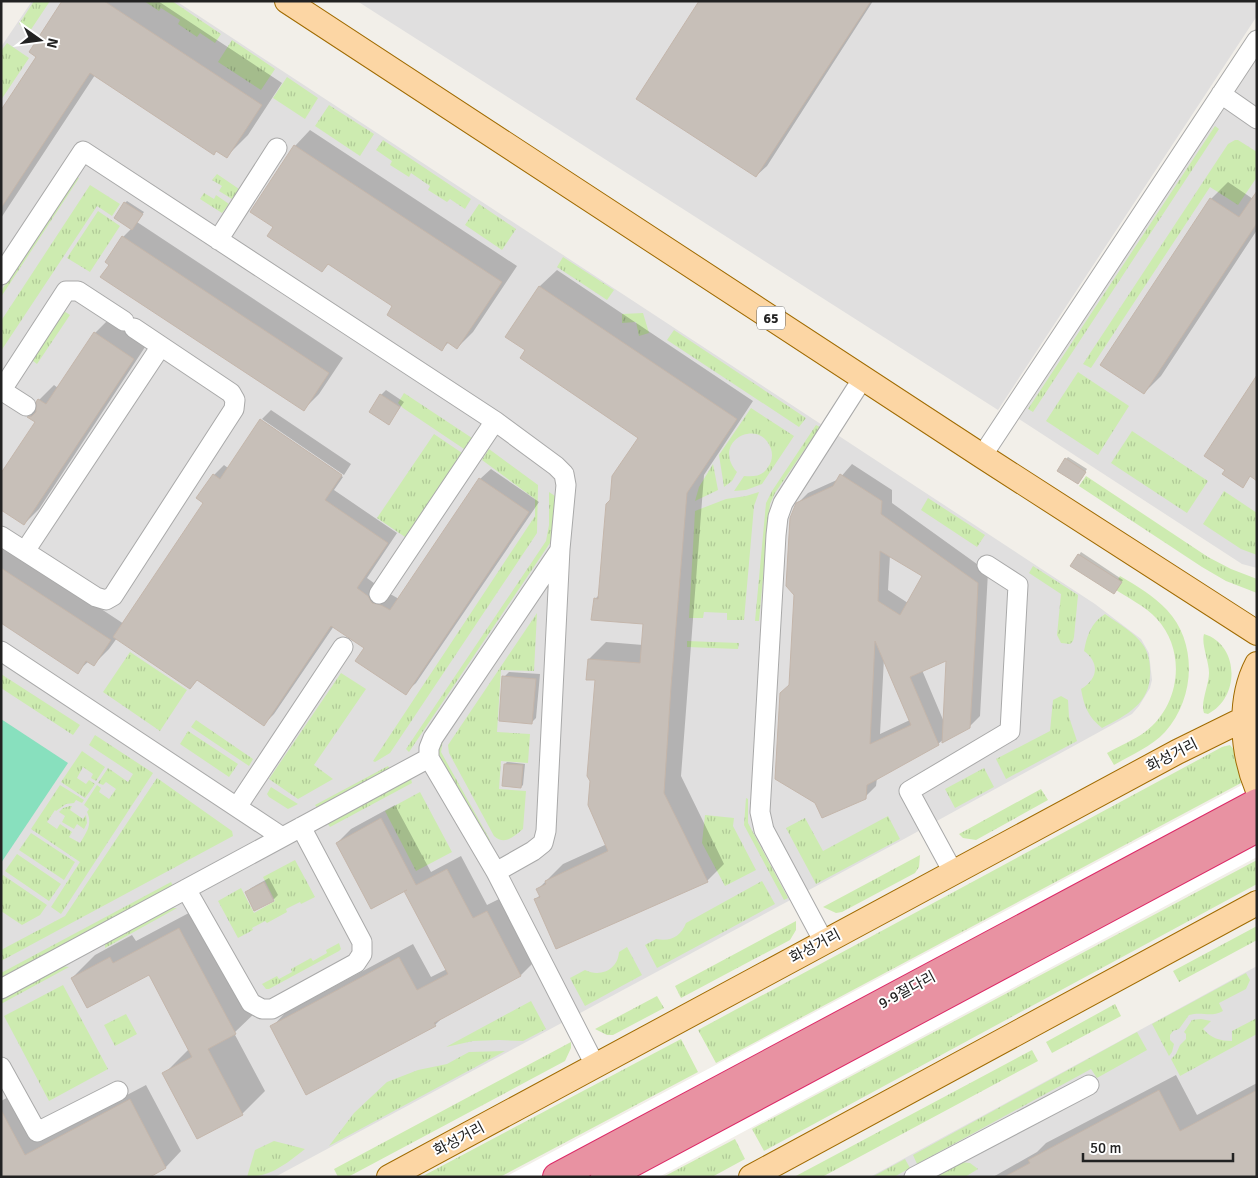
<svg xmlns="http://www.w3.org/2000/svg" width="1258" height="1178" viewBox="0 0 1258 1178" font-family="Signika,'Noto Sans KR',sans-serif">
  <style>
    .residential { fill: #e0dfdf }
    .grass { fill: url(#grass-tufts) }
    .pitch { fill: #88e0be }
    .pier { fill: #fff }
    .shadow { fill: #0003; fill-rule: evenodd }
    .building { fill: #c7bfb8; stroke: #c4b6ab; fill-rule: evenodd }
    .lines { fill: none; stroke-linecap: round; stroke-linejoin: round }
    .minor-casing { stroke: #a9a9a9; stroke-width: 21 }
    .major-casing { stroke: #a06b00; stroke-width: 26 }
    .highway-casing { stroke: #dc2a67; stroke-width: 30 }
    .minor { stroke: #fff; stroke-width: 19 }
    .major { stroke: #fcd6a4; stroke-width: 24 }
    .highway { stroke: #e892a2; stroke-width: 28 }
    .labels { text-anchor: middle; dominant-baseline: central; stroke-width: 4; stroke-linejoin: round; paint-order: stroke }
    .shield { fill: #fff; stroke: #646464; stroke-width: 1 }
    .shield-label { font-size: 14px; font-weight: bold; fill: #222 }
    .street-label { font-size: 15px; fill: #222; stroke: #fff }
  </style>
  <defs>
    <pattern id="grass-tufts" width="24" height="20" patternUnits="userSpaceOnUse" patternTransform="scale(1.25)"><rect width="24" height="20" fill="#cdebb0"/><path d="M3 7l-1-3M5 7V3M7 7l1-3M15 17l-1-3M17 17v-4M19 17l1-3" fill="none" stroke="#b0c997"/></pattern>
  </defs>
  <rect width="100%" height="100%" fill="#f2efe9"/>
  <path class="residential" d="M32 1H176L1095 604 1141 639 1149 653 1152 680 1150 688 1139 706 1132 714 904 839 275 1177H1V47Z
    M357 1H1257V16L998 410Z
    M1257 59V568L1242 564 1019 419Z
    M1257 966V1177H870L1151 1024Z"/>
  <path class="grass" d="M34 1H50L30 31 19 24Z
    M144 1H172L221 34 215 43 200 33 197 37 178 24 180 20 161 8 159 11Z
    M232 40 275 69 261 90 218 62Z
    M7 43 29 58 1 100V51Z
    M287 77 318 98 305 119 273 98Z
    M329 105 374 134 360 156 315 126Z
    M1215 126 1219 129 1033 412 1028 409Z
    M383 140 471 199 465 209 450 199 447 202 428 190 430 186 411 173 409 177 390 165 392 161 376 150Z
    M1235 140H1238L1257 152V177L1238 205 1210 187 1091 368 1083 364 1228 144Z
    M217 174 239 189 232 199 219 191 222 186 212 180Z
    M76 176 79 178 1 297V291Z
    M90 185 120 204 112 216 97 206 1 351V321Z
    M204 193 214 199 216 195 229 204 222 213 200 199Z
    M479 204 516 229 502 250 465 225Z
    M98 211 120 226 90 272 67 258Z
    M563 257 614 290 607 300 557 267Z
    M61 309 70 315 37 364 29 358Z
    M643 313 649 333 639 336 636 322 622 323V314Z
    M674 330 806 418 799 427 667 340Z
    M1078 372 1129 406 1098 455 1046 421Z
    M404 393 472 438 464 449 403 408 398 403Z
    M751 408 794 436 762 484 746 490 734 491 744 476C754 477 763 476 768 467 772 462 773 455 771 449 760 416 710 441 737 472L732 481 724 487 719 455Z
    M816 425 820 427 775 493 770 504 759 621H755L766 503 772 491Z
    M1132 431 1208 481 1187 513 1111 463Z
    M434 434 462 453 405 537 377 518Z
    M489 449 538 485 537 533 390 753 375 762 373 761 535 516V499L482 460Z
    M713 464 718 490 695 501 699 487Z
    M1086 476 1208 557 1231 569 1257 579V593L1226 581 1202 567 1079 486Z
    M1224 491 1257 513V555L1241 549 1203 524Z
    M549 492 555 496 554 526 550 543 409 752 406 749 546 541 549 525Z
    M759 492 754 506 744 620H727V613L704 612 703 618H689L695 511 726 499 746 496Z
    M928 498 985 535 977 547 921 510Z
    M1033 566 1078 595 1074 637 1073 641 1070 644 1061 643 1057 635 1061 594 1029 573Z
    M1120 576C1137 586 1154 596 1167 610 1198 643 1195 699 1165 732 1151 747 1131 755 1114 765L1107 753C1119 746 1134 740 1145 732 1180 706 1187 652 1157 619 1145 606 1128 598 1113 588Z
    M533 606 443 740 441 752 490 840 487 841 438 753 439 742Z
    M537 613 534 671 501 670 497 732 530 734 528 763 501 761 499 789 526 791 523 829C514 836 505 846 494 836L449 753 448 745Z
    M1105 614C1116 622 1130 630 1139 640 1147 648 1150 659 1150 669 1152 703 1128 714 1102 728 1088 717 1084 706 1081 689 1098 679 1100 663 1084 651 1087 635 1091 623 1105 614Z
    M1204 634C1240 645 1240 698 1208 714L1204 713C1200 703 1209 685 1209 673 1209 661 1201 644 1204 634Z
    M687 641 739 643 738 649 687 647Z
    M130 652 187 690 160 731 103 692Z
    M341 673 366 689 314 765 333 779 298 799 269 779Z
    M1 674 80 725 73 735 1 688Z
    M1061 696 1068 700 1069 717 1077 741 1006 779 996 759 1050 731 1053 700Z
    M196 720 253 759 249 766 191 727Z
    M188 731 238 764 229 777 180 744Z
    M95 735 153 773 61 914 51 907 80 862 31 829 60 785 84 800 82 803 76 800 74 803 66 804 56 811 55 810 47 822 57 829 60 824 72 832 69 837 80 843C86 833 93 824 87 812L89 809 84 805 97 785 101 788 99 792 109 799 116 789 106 782 103 785 98 783 108 768 128 782 133 774 89 745Z
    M1230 745 1235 751 1241 783 716 1063 698 1030 1222 747Z
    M82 751 105 767 96 781 91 778 93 774 83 767 77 778 86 784 89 780 95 784 85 798 61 782Z
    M388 766 390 769 317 808 315 805Z
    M984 768 994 787 955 808 945 789Z
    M157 778 232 831 233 836 1 961V950L65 916Z
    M411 779 412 783 330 827 328 824Z
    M271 787 298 804 288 809 269 797 267 794Z
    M1041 789 1048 800 976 840 963 838 959 834Z
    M420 792 452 852 416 871 385 811Z
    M746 798 748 799V823L788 898 784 900 744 825Z
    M70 806H72L70 810 83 819 86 815 87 823 84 829 77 824 74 829 62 822 65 816 59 812 63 808Z
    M705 815 734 818 733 826 756 870 725 886 702 843Z
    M888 816 900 839 816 884 786 828 805 818 823 851Z
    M31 833 75 862 64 880 19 850Z
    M17 854 61 884 49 901 5 871Z
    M920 855 919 867 915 873 842 912 836 913 823 907Z
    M295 860 315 897 301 904 300 902 286 909 287 912 267 923 265 921 252 928 253 930 238 938 218 901 241 888 254 913 275 901 263 877Z
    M1257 860V884L764 1151 752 1129Z
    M3 875 47 905 40 915 22 925 1 911V877Z
    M762 881 775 904 657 968 645 945 656 939C671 942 681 936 686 923Z
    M171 882 173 886 1 978V973Z
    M170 908H177L105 948V944L111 940Z
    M796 921V930L790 940 681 998 675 986Z
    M1257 926V940L1179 982 1173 971Z
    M339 943 341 949 339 951 269 989H266L262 984 277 976 279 979 292 972 291 969 311 958 313 961 327 953 326 950Z
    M627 947 642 975 585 1006 570 978 585 970C601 978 618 969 619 952Z
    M62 966 69 967 1 1004V999Z
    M1246 973 1250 980 1246 989 1219 1003 1223 1011C1209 1018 1203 1011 1189 1015L1179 1029 1173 1031 1170 1035V1040L1174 1044 1172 1052 1169 1056 1152 1024Z
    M63 985 108 1069 49 1101 4 1016Z
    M657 996 664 1008 613 1035H607L595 1029Z
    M531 1001 546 1029 523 1041 499 1040 473 1041 446 1047Z
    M1115 1004 1121 1016 1052 1053 1046 1042Z
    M126 1014 137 1034 115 1046 104 1025Z
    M1257 1018V1034L1180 1076 1171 1059 1176 1054 1180 1045 1186 1039V1034L1184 1032 1192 1020 1201 1019 1211 1021 1203 1029C1211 1038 1220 1041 1232 1041V1031Z
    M1137 1032 1147 1050 1097 1078 1091 1069 917 1164 913 1155Z
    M681 1039 698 1072 500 1177H421Z
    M571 1042V1048L565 1061 348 1177H338L334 1169Z
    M1032 1050 1038 1061 822 1177H794Z
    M505 1051 329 1146 354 1113 387 1082 418 1070 447 1064 469 1052Z
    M735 1139 745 1159 712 1177H663Z
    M274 1141 305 1149C287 1163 271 1177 247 1177L255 1150Z
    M905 1159 910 1168 894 1177H872Z
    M960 1162 970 1163 978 1169 965 1177H931Z"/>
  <path class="pitch" d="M1 719 68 763 1 863Z"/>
  <path class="pier" d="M1257 777V857L659 1177H505Z"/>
  <path class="shadow" d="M63 1H158L282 83 248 135 227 156 95 75 1 218V112L38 56Z
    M701 1H873L767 166 756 176Z
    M310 130 517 266 473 332 457 348 449 342 441 350 394 306 329 263 322 270 275 227 295 146Z
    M1228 182 1253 199 1257 193V230L1161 376 1144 393 1211 199Z
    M127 201 144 212 137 222 343 358 319 394 304 409 110 264 123 237 132 228 125 203Z
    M557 270 753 401 704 475 681 776 724 864 707 881 536 899 540 895 538 889 563 864 607 844 597 679H588L589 659 606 642 643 645 644 623 595 599 600 594 612 500 640 437 527 350 507 336 540 286Z
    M109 319 147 344 39 509 24 524 37 422 29 417 37 408 39 400 54 385 58 388 95 333Z
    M386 390 404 402 389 423 381 395Z
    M271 410 351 464 344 475 262 419Z
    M261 422 343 477 334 490 397 533 367 578 378 586 383 593 392 595 399 599 480 479 491 469 539 502 416 683 405 693 366 648 334 626 274 714 264 724 198 679 190 687 117 638 109 649 94 664 89 661 77 672 1 622V543L124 624 205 503 214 475 224 465 228 468Z
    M1068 457 1087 469 1079 481 1066 459Z
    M852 464 892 490V503L988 572 980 716 969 727 944 739 938 744 877 778 876 786 865 797 791 684 796 594 797 504 808 493 839 479ZM890 555 923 575 908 603 888 590ZM884 658 910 720 880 734ZM948 659 944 722 922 670Z
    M1081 552 1123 580 1116 591 1072 566Z
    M509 672 540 674 536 718 531 723 504 677Z
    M507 762 525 764 523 785 521 787 505 764Z
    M395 805 431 872 461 856 487 905 501 898 534 962 521 975 443 1017 435 1025 272 1027 285 1013 413 944 431 977 447 969 406 891 337 843 351 829Z
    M269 878 278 895 273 900 246 893 251 888Z
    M202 906 258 1010 234 1033 265 1091 242 1114 164 1074 189 1049 149 974 72 978 95 955 132 935 136 941Z
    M1176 1075 1197 1115 1257 1083V1177H993L1037 1152 1046 1143Z
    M146 1085 181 1151 166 1167 147 1177H1V1101L16 1093 41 1140Z"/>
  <path class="building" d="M62 1H104L262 105 227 158 216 151 214 155 90 73 1 208V110L36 57 29 52Z
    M699 1H871L756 177 636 99Z
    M294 145 502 282 457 349 447 342 442 351 387 315 392 306 328 264 322 272 267 236 273 227 250 212Z
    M1257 191V223L1144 394 1100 365 1210 198 1239 217Z
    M124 202 143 214 132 230 114 218Z
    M122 236 329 373 304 411 100 277 109 265 105 262Z
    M539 286 737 419 687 493 671 687 664 793 708 882 556 949 534 899 540 897 536 889 546 884 545 881 608 851 588 805 590 781 587 776 595 680H586L588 659 640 663 643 624 591 620 594 598 598 599 606 504 610 500 612 476 638 438 520 358 525 350 505 337Z
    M94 332 134 359 24 525 1 510V473L35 422 27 417 32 416 36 412V402L38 399 46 404Z
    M1257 375V481L1250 476 1243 488 1222 474 1225 470 1204 456Z
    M380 394 400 407 389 425 369 412Z
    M260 419 342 475 325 500 388 543 357 588 368 596 372 603 381 605 390 610 479 478 529 512 406 695 355 661 364 648 331 626 264 726 197 680 190 689 113 637 203 503 196 498 213 474 220 479Z
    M1065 458 1086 472 1078 484 1057 471Z
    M840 474 882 501 881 514 978 583 976 627 970 728 942 743 946 661 910 677 939 745 867 785 866 799 822 818 815 803 775 779 780 693 789 685 794 595 786 586 790 518 796 503 833 486ZM880 551 922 576 900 615 878 601ZM875 641 911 725 870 744Z
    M1078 554 1122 582 1114 594 1070 566Z
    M1 568 111 640 94 666 86 661 78 674 1 623Z
    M502 676 536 679 532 724 499 721Z
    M504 764 523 765 521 788 502 786Z
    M381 818 416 885 447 869 473 918 487 911 521 976 434 1023 436 1026 306 1095 270 1026 399 957 417 990 448 974 404 891 407 890 371 909 336 843Z
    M264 882 274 901 254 911 245 892Z
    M179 928 236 1034 208 1049 243 1115 197 1139 162 1073 192 1057 149 975 87 1008 71 978 110 957 113 963Z
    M1159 1090 1180 1131 1257 1090V1177H1004L1030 1163 1028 1160Z
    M130 1099 166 1168 150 1177H1V1110L25 1155Z"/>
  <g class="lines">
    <defs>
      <path id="minor" d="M1221 94 1257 119
        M218 240 277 148
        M1 275 83 151 495 421 556 466 564 474 566 485 560 549 546 831 543 843 533 851 496 872
        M1 390 26 406
        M1 391 66 291H78L124 321
        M982 456 1257 40
        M1 536 96 597 106 600 113 596 234 409 235 400 231 393 134 328
        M560 550 433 738 429 748V758L496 872 595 1065
        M25 551 161 346
        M379 594 495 421
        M1 651 282 837
        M237 807 343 647
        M953 872 909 791 1010 731 1018 585 987 565
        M186 889 251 1003 262 1009H272L356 963 362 954V942L301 827
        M824 942 764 830 760 812 776 535 778 517 783 503 863 378
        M1 989 429 758
        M1 1067 37 1132 118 1091
        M914 1177 1089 1085"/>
      <path id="major" d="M287 1 982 456 1257 633
        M1257 664C1238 700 1242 752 1257 788
        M389 1177 1177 752 1244 719
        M751 1177 1257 903"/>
      <path id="highway" d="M557 1177 1257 803
        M605 1177 1257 828"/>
    </defs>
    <use href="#minor" class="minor-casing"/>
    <use href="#major" class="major-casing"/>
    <use href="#highway" class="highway-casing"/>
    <use href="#minor" class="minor"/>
    <use href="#major" class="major"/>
    <use href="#highway" class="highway"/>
  </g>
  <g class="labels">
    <rect class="shield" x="757" y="306.5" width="28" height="23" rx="4"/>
    <g class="shield-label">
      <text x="771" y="318">65</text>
    </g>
    <g class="street-label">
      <text transform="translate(1172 755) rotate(-27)">화성거리</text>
      <text transform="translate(815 946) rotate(-28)">화성거리</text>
      <text transform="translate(907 990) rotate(-28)">9·9절다리</text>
      <text transform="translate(459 1139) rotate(-28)">화성거리</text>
    </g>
  </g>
  <rect width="1258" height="1178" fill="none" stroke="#222222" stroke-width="5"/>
  <g transform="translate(40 40) rotate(104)" stroke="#ffffff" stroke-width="4" paint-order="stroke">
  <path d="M0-4L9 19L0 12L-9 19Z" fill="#222222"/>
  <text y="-8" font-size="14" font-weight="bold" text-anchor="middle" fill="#222222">N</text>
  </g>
  <path d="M1083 1153v8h150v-8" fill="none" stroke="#222222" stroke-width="2.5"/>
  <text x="1090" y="1153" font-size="15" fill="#222222" stroke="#ffffff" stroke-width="4" paint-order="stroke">50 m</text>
</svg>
